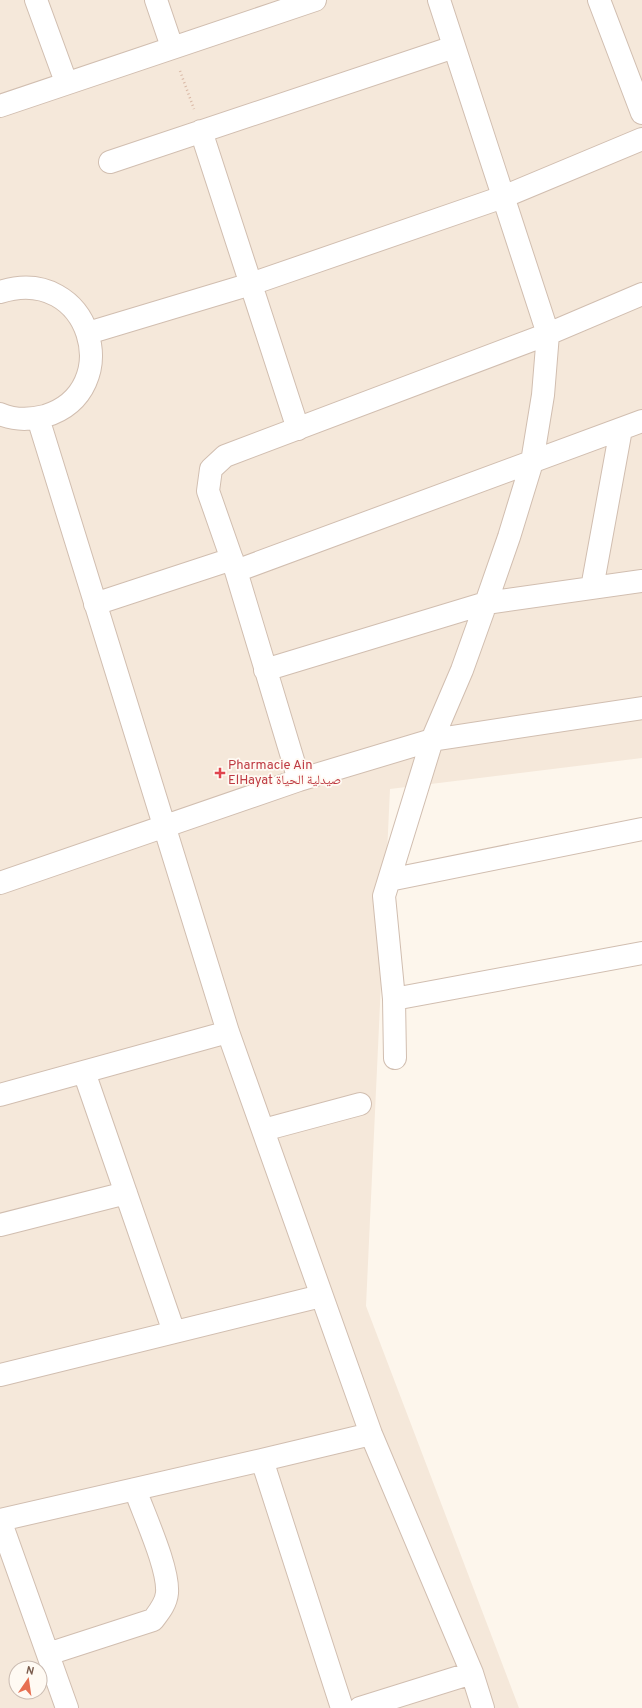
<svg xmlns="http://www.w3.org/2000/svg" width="642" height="1708" viewBox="0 0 642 1708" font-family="Overpass,'Noto Naskh Arabic',sans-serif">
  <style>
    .residential { fill: #f5e8da; fill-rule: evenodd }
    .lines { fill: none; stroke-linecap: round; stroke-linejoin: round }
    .minor-casing { stroke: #d1beb0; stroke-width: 24 }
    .path { stroke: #d9b8a5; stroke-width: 2.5; stroke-dasharray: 1 3; stroke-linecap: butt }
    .minor { stroke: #fff; stroke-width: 22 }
    .health-dot { fill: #e0444e; stroke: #fffaf3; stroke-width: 1.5 }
    .labels { text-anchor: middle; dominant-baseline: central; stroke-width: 3.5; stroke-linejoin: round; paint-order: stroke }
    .health-label { font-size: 13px; fill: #be3a42; stroke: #fffaf3; text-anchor: start }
  </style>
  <rect width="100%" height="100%" fill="#fdf6ec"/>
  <path class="residential" d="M0 0H642V758L390 789 366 1306 519 1708H0ZM16 1668H40V1692H16Z"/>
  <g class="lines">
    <defs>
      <path id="minor" d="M36 0 66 82
        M156 0 172 47
        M599 0 642 113
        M0 106 315 0
        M201 131 298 429
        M110 162 454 47
        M0 292C91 263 127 391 45 416 30 420 14 420 0 414
        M88 333 251 284 503 197 642 139
        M38 418 228 1032 371 1434 472 1673 483 1708
        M236 571 642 421
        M592 588 621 429
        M95 604 232 559
        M265 670 486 603 642 581
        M299 780 236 571 208 491 211 469 225 456 548 334 642 294
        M389 880 642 829
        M0 883 299 780 432 740 462 670 486 603 509 537 532 462 543 395 548 334 439 0
        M394 999 642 953
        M395 1058 394 999 384 896 432 740 642 708
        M84 1072 174 1332
        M0 1095 228 1032
        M263 1130 360 1104
        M0 1225 126 1193
        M0 1375 321 1296
        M0 1520 262 1460
        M0 1520 67 1708
        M48 1654 153 1620C159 1612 166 1604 167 1593 169 1568 144 1515 135 1489
        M342 1708 262 1460 371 1434
        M360 1708 472 1673"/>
    </defs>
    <use href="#minor" class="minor-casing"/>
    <path class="path" d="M180 71 194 109"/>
    <use href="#minor" class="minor"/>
  </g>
  <path class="health-dot" d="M218 767h4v4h4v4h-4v4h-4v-4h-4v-4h4z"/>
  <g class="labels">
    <g class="health-label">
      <text x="228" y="766">Pharmacie Ain<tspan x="228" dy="15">ElHayat صيدلية الحياة</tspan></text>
    </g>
  </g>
  <g transform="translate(28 1680) rotate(13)"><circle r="19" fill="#fffaf3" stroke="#cabbb1"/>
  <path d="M0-3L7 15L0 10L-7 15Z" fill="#e76f51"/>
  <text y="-6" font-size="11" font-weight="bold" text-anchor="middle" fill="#7a5c4d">N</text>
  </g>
</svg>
